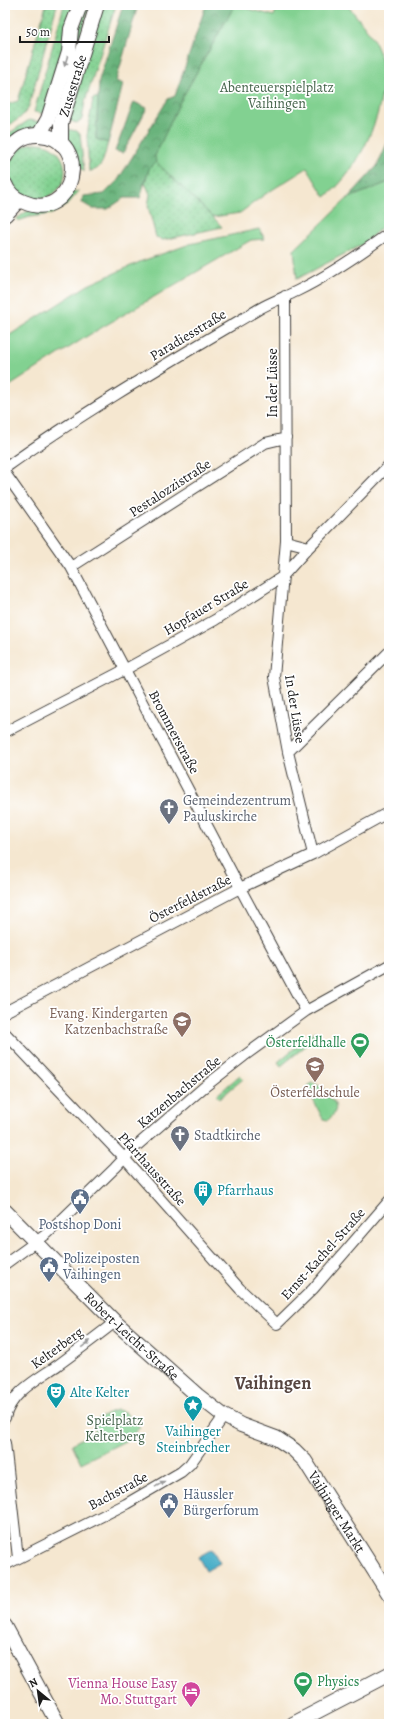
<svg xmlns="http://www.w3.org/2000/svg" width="394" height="1729" viewBox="0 0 394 1729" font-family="Alegreya,serif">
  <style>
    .grass { fill: url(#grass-dots); stroke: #4f7656 }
    .forest { fill: url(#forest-crowns); stroke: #42684c }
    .green { fill: #82d191; stroke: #4f7656 }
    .water { fill: #47adc7; stroke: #326472 }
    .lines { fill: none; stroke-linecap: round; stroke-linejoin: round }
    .street-casing { stroke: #3d3a37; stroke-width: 12 }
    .secondary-casing { stroke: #3d3a37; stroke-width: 16 }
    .street { stroke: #fff; stroke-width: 10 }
    .secondary { stroke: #fff; stroke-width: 14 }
    .oneway { fill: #999 }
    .labels { text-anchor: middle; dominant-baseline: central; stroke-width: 3.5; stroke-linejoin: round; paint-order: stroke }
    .street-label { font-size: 14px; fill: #1c1c1c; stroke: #fff }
    .park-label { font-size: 14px; fill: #45644b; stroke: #fff }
    .worship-label { font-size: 14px; fill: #5b616d; stroke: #fff; text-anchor: start }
    .education-label { font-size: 14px; fill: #785e54; stroke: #fff; text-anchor: end }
    .leisure-label { font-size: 14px; fill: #27864d; stroke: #fff; text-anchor: end }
    .culture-label { font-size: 14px; fill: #0d838f; stroke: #fff; text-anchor: start }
    .service-label { font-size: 14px; fill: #4e5e75; stroke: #fff; text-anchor: start }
    .hotel-label { font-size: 14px; fill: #b23c85; stroke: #fff; text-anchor: end }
    .district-label { font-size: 18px; font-weight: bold; fill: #584742; stroke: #fff }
  </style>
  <defs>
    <pattern id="grass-dots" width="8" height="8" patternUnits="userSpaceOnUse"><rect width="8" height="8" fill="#82d191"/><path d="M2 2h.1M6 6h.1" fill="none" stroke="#70b37c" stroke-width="1.8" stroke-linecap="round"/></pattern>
    <pattern id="forest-crowns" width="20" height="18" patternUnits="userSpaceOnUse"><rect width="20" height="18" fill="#69b37b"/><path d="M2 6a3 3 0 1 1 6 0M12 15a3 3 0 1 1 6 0" fill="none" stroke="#569164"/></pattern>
  </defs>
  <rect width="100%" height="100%" fill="#fff"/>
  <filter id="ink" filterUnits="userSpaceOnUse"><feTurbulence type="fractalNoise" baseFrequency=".025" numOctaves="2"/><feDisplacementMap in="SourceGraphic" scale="8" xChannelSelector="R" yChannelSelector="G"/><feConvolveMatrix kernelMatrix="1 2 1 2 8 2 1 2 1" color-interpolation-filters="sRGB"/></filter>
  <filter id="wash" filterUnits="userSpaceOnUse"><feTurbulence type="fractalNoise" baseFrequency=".012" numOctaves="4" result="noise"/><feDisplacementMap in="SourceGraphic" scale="16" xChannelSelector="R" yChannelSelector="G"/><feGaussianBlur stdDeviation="0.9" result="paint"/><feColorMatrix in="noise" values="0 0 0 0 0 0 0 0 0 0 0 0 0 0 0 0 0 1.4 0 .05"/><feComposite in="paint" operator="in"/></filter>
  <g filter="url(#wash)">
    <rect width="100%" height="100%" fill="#f5e7d0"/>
    <path class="grass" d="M46 5H57L28 109 20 118 5 128V103L8 104 18 101Z
      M64 5H73L63 53 45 114 34 112Z
      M86 5H90L57 117 53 116Z
      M103 5H116L85 102 82 119 77 123 66 120Z
      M93 98H98L96 139 108 143C104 154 104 171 89 171L87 136Z
      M29 120 41 122 34 128 20 132 5 144V136Z
      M65 129 77 131 80 134 84 172C73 162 66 143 65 129Z
      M9 171a28 28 0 1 1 56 0a28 28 0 1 1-56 0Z
      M156 162 213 217 222 227 163 240 156 237 148 206 150 194 145 183 149 169Z
      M79 191 67 205 52 214 30 217 18 221 16 219 26 212 72 192Z
      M315 1031 319 1035 281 1066 278 1062Z
      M240 1075 243 1079 220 1098 217 1095Z"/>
    <path class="forest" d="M123 5H138L116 81 123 84 108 143 96 139 99 80Z
      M206 5H235L180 102 155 156 156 162 149 169 140 198H124L108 209H93L81 202 84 196 104 194 118 180 168 99 175 96Z
      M134 102 147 108 123 153 115 151Z
      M389 139V182L347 199 377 166Z"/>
    <path class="green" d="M235 5 274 16 278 5H347C361 22 375 36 381 58 392 101 360 172 325 197L307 168 264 195 240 213 213 217 156 162 155 156 180 102Z
      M389 182V221L363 244 297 279 294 250 347 199Z
      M259 229 265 239 251 240 89 335 5 389V338L88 285 142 261 190 244Z
      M311 1083C316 1084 323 1087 325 1091 327 1093 327 1095 328 1097 329 1098 332 1099 333 1101 339 1108 334 1115 328 1120L323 1119C320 1113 308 1091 308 1086Z
      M116 1410 125 1412 140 1427 129 1439 81 1463 72 1444 95 1431 94 1421 110 1412Z"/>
    <path class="water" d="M212 1549 220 1563 206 1571 198 1557Z"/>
  </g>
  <g filter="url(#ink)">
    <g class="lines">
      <defs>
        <path id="street" d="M285 296 286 541 274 677 288 752 313 854
          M5 468C86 410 173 360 259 309 271 302 285 297 297 291 330 275 360 254 389 233
          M5 473 71 567 240 888 306 1011
          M286 541 309 547
          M71 567 265 443 286 438
          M5 732 126 669 215 620 282 577 309 547 389 465
          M288 752 389 652
          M5 1012 240 888 313 854 389 812
          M5 1033 124 1158 240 1289 277 1324 313 1289 389 1201
          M5 1264 48 1233 115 1168 133 1149 203 1088 244 1056 306 1011 389 965
          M5 1418C11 1392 38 1379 58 1365 77 1351 96 1337 115 1322
          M5 1443 18 1558
          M5 1565 126 1504 181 1472 190 1464 224 1416"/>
        <g id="secondary">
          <path d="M39 135 48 119 69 52 71 29 80 5"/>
          <path id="s1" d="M61 144V123L97 5"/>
          <path d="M5 157C12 144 23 134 39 135 94 138 74 224 24 202 15 199 8 192 5 184"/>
          <path d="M5 215 19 200"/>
          <path id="s2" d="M5 1211 115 1322 197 1395 224 1416 241 1425 276 1438 294 1450 305 1461 389 1594"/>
          <path d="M5 1626 58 1724"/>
          <path d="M293 1724 389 1674"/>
        </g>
      </defs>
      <use href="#street" class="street-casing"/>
      <use href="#secondary" class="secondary-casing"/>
      <use href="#street" class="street"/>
      <use href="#secondary" class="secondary"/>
    </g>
    <defs><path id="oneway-solid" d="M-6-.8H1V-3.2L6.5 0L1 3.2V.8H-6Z"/></defs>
    <g class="oneway">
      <use href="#oneway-solid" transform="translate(66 61) rotate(107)"/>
      <use href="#oneway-solid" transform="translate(86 1344) rotate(-37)"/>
      <use href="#oneway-solid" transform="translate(160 1484) rotate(-31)"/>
    </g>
  </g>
  <defs>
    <symbol id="church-pin" viewBox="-11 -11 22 30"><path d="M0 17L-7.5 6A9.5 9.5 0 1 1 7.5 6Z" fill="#6b7280" stroke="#fff"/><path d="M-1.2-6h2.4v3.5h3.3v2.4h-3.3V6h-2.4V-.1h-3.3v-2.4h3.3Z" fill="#fff"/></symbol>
    <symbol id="school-pin" viewBox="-11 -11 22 30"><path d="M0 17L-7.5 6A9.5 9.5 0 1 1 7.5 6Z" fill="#8d6e63" stroke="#fff"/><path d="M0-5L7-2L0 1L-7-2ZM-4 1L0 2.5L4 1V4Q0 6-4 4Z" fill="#fff"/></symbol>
    <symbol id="stadium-pin" viewBox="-11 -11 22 30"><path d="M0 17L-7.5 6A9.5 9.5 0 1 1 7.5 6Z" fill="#2e9e5b" stroke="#fff"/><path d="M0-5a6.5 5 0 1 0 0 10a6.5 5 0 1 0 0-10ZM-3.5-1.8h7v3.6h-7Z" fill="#fff"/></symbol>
    <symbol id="building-pin" viewBox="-11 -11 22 30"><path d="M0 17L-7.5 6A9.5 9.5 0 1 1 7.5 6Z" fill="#0f9aa8" stroke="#fff"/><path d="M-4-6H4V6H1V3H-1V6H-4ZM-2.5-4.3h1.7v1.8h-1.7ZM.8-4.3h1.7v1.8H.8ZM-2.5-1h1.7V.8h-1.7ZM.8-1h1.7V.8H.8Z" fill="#fff"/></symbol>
    <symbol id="civic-pin" viewBox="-11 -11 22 30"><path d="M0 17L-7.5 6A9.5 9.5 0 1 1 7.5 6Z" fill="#5c6f8a" stroke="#fff"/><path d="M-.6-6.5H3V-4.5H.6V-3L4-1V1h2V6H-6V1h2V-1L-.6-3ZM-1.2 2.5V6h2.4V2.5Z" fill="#fff"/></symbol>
    <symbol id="theatre-pin" viewBox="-11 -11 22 30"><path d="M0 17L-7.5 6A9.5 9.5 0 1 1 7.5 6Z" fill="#0f9aa8" stroke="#fff"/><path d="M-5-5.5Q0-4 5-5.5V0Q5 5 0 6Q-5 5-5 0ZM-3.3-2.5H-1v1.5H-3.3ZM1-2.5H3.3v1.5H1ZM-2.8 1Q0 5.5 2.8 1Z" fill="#fff"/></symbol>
    <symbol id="sight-pin" viewBox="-11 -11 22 30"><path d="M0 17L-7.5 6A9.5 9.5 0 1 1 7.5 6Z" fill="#0f9aa8" stroke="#fff"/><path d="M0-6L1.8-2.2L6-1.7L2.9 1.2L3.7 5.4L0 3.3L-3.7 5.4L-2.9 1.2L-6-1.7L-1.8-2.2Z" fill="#fff"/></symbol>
    <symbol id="hotel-pin" viewBox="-11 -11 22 30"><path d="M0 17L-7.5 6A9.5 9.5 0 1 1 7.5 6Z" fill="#d1479c" stroke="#fff"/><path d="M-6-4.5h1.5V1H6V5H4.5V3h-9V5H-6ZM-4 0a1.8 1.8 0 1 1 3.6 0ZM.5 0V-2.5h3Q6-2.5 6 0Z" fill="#fff"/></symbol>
  </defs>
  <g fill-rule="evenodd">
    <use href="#church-pin" x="158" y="797" width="22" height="30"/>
    <use href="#school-pin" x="171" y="1010" width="22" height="30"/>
    <use href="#stadium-pin" x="349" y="1031" width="22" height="30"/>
    <use href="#school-pin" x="304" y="1055" width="22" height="30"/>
    <use href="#church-pin" x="169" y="1124" width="22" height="30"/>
    <use href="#building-pin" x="192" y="1179" width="22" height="30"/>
    <use href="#civic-pin" x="69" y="1187" width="22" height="30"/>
    <use href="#civic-pin" x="38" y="1255" width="22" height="30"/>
    <use href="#theatre-pin" x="45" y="1381" width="22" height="30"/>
    <use href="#sight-pin" x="182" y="1394" width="22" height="30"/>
    <use href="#civic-pin" x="158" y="1491" width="22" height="30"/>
    <use href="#stadium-pin" x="292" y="1670" width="22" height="30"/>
    <use href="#hotel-pin" x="180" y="1680" width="22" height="30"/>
  </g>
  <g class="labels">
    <g class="street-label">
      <text stroke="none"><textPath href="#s1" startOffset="60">Zusestraße</textPath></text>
      <text transform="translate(188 335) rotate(-31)">Paradiesstraße</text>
      <text transform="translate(272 383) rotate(-90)">In der Lüsse</text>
      <text transform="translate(170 488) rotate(-33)">Pestalozzistraße</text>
      <text transform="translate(206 607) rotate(-31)">Hopfauer Straße</text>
      <text transform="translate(295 709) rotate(81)">In der Lüsse</text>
      <text transform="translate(174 732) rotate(62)">Brommerstraße</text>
      <text transform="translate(190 899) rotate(-27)">Österfeldstraße</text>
      <text transform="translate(179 1092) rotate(-40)">Katzenbachstraße</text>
      <text transform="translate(152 1169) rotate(48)">Pfarrhausstraße</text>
      <text transform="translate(323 1254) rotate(-48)">Ernst-Kachel-Straße</text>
      <text stroke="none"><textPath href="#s2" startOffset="178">Robert-Leicht-Straße</textPath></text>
      <text transform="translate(57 1348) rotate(-36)">Kelterberg</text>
      <text transform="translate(118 1491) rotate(-28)">Bachstraße</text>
      <text stroke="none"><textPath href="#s2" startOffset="454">Vaihinger Markt</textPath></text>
    </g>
    <g class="park-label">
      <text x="277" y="87">Abenteuerspielplatz<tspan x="277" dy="16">Vaihingen</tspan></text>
      <text x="115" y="1420">Spielplatz<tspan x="115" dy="16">Kelterberg</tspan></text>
    </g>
    <g class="worship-label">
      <text x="183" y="800">Gemeindezentrum<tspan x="183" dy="16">Pauluskirche</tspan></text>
      <text x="194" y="1135">Stadtkirche</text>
    </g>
    <g class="education-label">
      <text x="168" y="1013">Evang. Kindergarten<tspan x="168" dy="16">Katzenbachstraße</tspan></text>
      <text x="315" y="1092" text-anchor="middle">Österfeldschule</text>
    </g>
    <g class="leisure-label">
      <text x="346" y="1042">Österfeldhalle</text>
      <text x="317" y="1681" text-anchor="start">Physics</text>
    </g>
    <g class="culture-label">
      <text x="217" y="1190">Pfarrhaus</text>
      <text x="70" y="1392">Alte Kelter</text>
      <text x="193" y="1431" text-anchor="middle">Vaihinger<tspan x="193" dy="16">Steinbrecher</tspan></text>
    </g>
    <g class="service-label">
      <text x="80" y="1224" text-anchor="middle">Postshop Doni</text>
      <text x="63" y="1258">Polizeiposten<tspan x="63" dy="16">Vaihingen</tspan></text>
      <text x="183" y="1494">Häussler<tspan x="183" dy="16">Bürgerforum</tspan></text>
    </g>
    <g class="hotel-label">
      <text x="177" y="1683">Vienna House Easy<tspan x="177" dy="16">Mo. Stuttgart</tspan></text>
    </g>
    <g class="district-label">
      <text x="273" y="1383">Vaihingen</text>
    </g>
  </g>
  <rect width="394" height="1729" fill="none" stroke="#fff" stroke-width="20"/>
  <g transform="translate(38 1691) rotate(331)" stroke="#ffffff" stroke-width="3" paint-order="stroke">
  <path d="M0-3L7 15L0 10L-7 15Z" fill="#1c1c1c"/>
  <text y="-6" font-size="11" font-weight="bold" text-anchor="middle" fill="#1c1c1c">N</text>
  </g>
  <path d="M20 36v6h89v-6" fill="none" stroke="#1c1c1c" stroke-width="2"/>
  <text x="26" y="36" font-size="12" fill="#1c1c1c" stroke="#ffffff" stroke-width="3" paint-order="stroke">50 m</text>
</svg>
